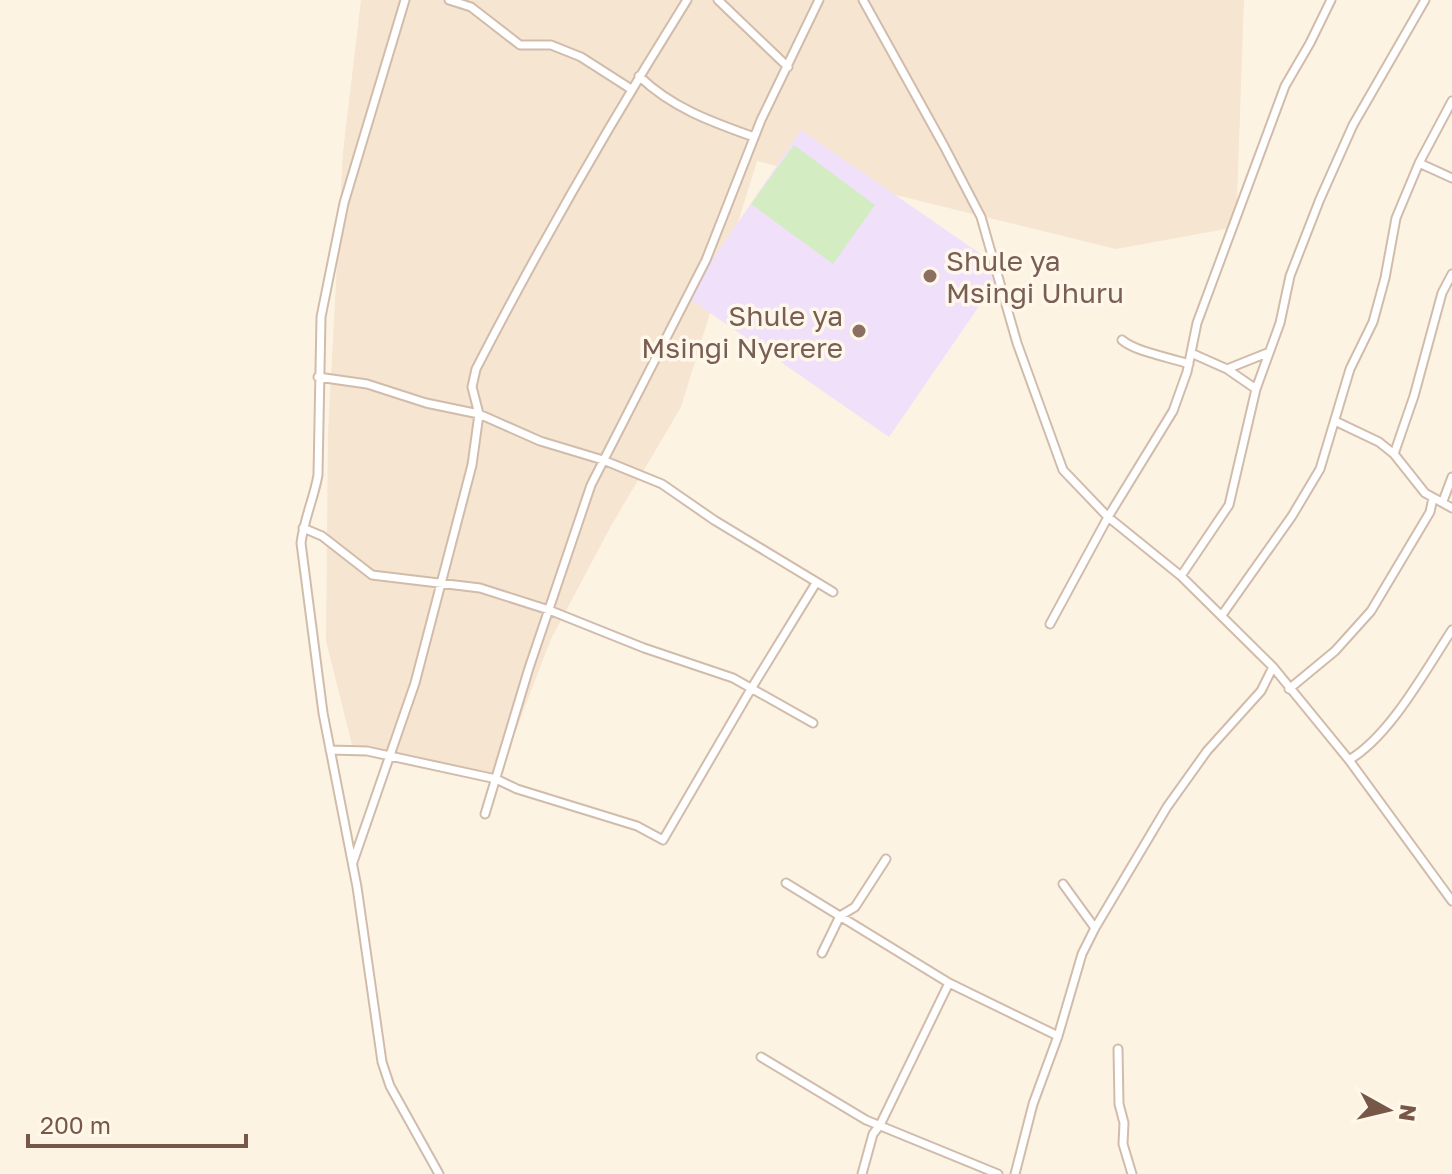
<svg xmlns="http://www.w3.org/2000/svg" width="1452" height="1174" viewBox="0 0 1452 1174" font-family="'Golos Text',sans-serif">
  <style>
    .residential { fill: #f5e5d1 }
    .education { fill: #f0e0fa }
    .green { fill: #d3ecc1 }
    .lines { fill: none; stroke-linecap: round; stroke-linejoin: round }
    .minor-casing { stroke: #d1bcac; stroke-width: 11 }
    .minor { stroke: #fff; stroke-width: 7 }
    .education-dot { fill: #8d6e63; stroke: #fff7ea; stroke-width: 3 }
    .labels { text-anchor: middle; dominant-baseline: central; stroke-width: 7; stroke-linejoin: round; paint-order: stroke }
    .education-label { font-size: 28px; fill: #785e54; stroke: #fff7ea; text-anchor: start }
  </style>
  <rect width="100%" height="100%" fill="#fdf3e3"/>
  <path class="residential" d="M361 0H1244L1236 227 1116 249 757 161 681 407 611 526 551 639 499 774 443 762 353 749 326 641 328 433 343 152Z"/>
  <path class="education" d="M801 130 1004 270 889 437 687 297Z"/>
  <path class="green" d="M794 145 875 205 833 264 751 204Z"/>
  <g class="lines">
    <defs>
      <path id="minor" d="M405 0 344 203 321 317 318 475C314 498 304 519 301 543L323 713 357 887 382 1062 390 1086 439 1174
        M449 0 471 7 520 45H551L581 57 631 89
        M718 0 788 67
        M863 0 944 146 981 217 1017 343 1063 470 1108 517 1181 576 1273 667 1349 760 1452 901
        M639 76C672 108 712 122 754 137
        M1419 163 1452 178
        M1122 340C1136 352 1169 357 1189 364
        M1191 353 1227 369 1256 389
        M1227 369 1267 353
        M318 377 367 384 426 403 479 414 540 441 603 460 662 484 714 520 833 592
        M1335 421 1379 442 1394 454 1425 493 1452 508
        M1394 454 1414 396 1442 293 1452 274
        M1443 501 1452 477
        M303 528 322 536 372 575 480 588 549 610 644 648 733 678 813 723
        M1181 576 1229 505 1256 389 1280 323 1290 276 1320 199 1353 125 1425 0
        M1222 615 1292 516 1320 469 1350 369 1373 322 1385 278 1396 218 1419 163 1452 101
        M1050 624 1108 517 1173 411 1187 372 1197 323 1285 86 1310 43 1331 0
        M1289 689 1335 651 1371 611 1430 512 1433 498
        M330 750 367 751 496 779 517 789 637 826 663 840 751 689 816 583
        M1349 760C1390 736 1425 671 1452 630
        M485 814 529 668 591 485 706 260 761 120 819 0
        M353 862 415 683 472 465 479 414 472 387 476 369C541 243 612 120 687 0
        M786 883 949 983 1058 1036
        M1063 884 1095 928
        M822 953 840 916 855 907 886 859
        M1118 1049 1119 1104 1124 1123 1123 1144 1132 1174
        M761 1057 866 1120 998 1174
        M862 1174 873 1134 880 1125 949 983
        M1015 1174 1033 1104 1058 1036 1082 954 1095 928 1167 807 1207 751 1261 691 1273 667"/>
    </defs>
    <use href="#minor" class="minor-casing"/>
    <use href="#minor" class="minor"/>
  </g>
  <g class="education-dot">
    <circle cx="930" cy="276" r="8"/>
    <circle cx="859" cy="331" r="8"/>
  </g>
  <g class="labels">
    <g class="education-label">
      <text x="946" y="260">Shule ya<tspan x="946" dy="32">Msingi Uhuru</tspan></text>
      <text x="843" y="315" text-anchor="end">Shule ya<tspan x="843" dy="32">Msingi Nyerere</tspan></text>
    </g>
  </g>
  <g transform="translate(1388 1110) rotate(98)" stroke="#fff7ea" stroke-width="6" paint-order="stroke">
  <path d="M0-6L14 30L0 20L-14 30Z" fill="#775848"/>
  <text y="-12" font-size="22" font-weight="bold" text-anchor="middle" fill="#775848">N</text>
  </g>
  <path d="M28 1134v12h218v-12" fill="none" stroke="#775848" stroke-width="4"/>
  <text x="40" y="1134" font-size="24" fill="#775848" stroke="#fff7ea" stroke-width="6" paint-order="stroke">200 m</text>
</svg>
